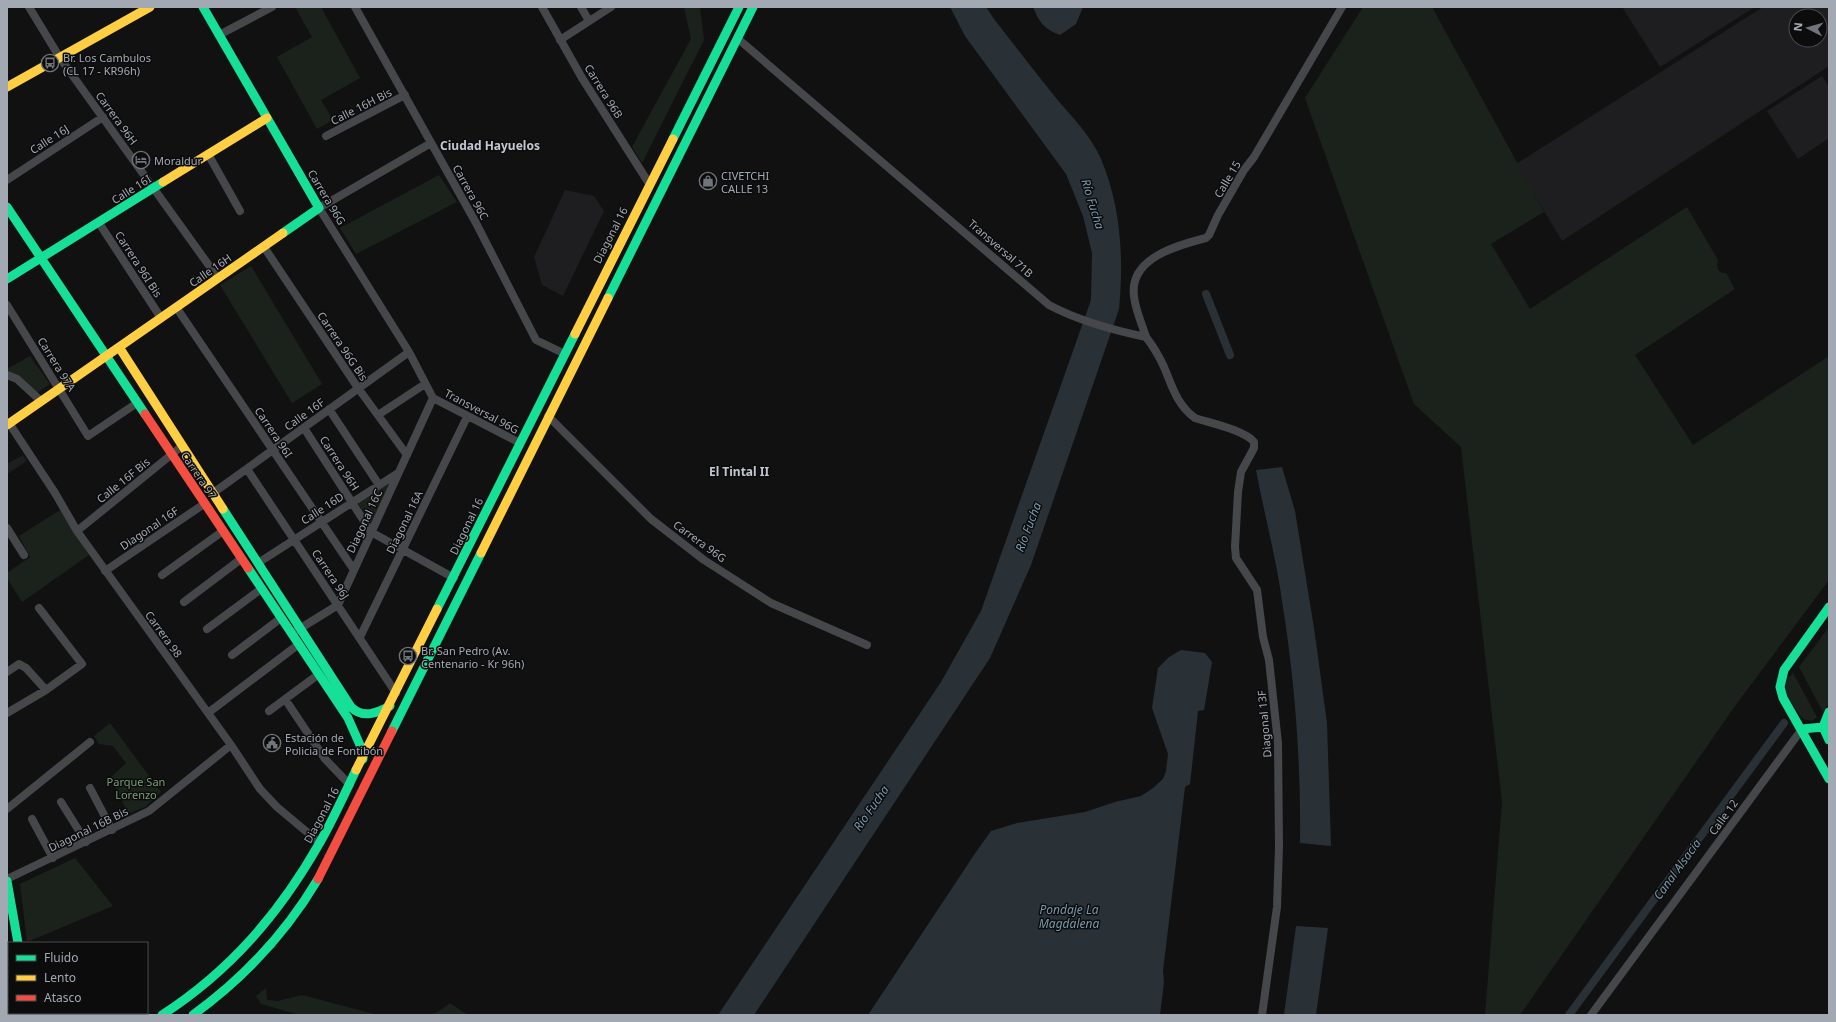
<svg xmlns="http://www.w3.org/2000/svg" width="1836" height="1022" viewBox="0 0 1836 1022" font-family="'Noto Sans',sans-serif">
  <style>
    .built { fill: #1e1e20; fill-rule: evenodd }
    .green { fill: #1b221c }
    .water { fill: #293136 }
    .lines { fill: none; stroke-linecap: round; stroke-linejoin: round }
    .canal { stroke: #293136; stroke-width: 8 }
    .street { stroke: #46474a; stroke-width: 8 }
    .fast { stroke: #16e098; stroke-width: 9 }
    .slow { stroke: #ffcf43; stroke-width: 9 }
    .jam { stroke: #f24e42; stroke-width: 9 }
    .labels { text-anchor: middle; dominant-baseline: central; stroke-width: 3; stroke-linejoin: round; paint-order: stroke }
    .poi-label { font-size: 11px; fill: #a3a9b3; stroke: #0c0c0d; text-anchor: start }
    .street-label { font-size: 11px; fill: #a3a9b3; stroke: #0c0c0d }
    .park-label { font-size: 11px; fill: #7a9d7a; stroke: #0c0c0d }
    .neighbourhood-label { font-size: 12px; font-weight: bold; fill: #c3c7cf; stroke: #0c0c0d }
    .water-label { font-size: 12px; font-style: italic; fill: #7a99ad; stroke: #0c0c0d }
  </style>
  <rect width="100%" height="100%" fill="#111112"/>
  <path class="built" d="M1622 7H1755L1660 67Z
    M1763 7H1829V66L1562 241 1516 164ZM1796 16H1820V40H1796Z
    M1822 76 1829 87V138L1798 159 1767 111Z
    M565 190 594 196 604 211 563 296 542 285 534 257Z
    M23 455 27 461 7 474V464Z"/>
  <path class="green" d="M295 7H321L360 78 321 100 333 120 317 129 277 57 312 37Z
    M684 7H700L704 40 642 163 632 147 691 39Z
    M1363 7H1432L1544 212 1491 244 1530 309 1687 207 1718 260C1716 268 1718 273 1726 273L1735 289 1635 355 1693 445 1829 356V580L1735 706 1520 1015H1485L1502 802 1461 447 1414 404 1305 98Z
    M439 175 457 202 356 254 340 228Z
    M251 266 322 384 292 403 220 285Z
    M30 356 50 384 37 393 7 373V369Z
    M392 479 371 525 356 500Z
    M60 510 89 555 22 602 7 578V573L30 557 19 536Z
    M1829 627V703L1823 712 1799 667Z
    M1793 673 1817 717 1812 721 1803 719C1797 710 1781 692 1786 681 1788 678 1791 675 1793 673Z
    M110 723 161 792 145 807 128 814 111 777 126 763 113 746 99 744 94 736Z
    M75 858 113 906 27 942 20 884Z
    M266 988 267 1000 278 1001 302 995 378 1015H300L261 1004 256 996Z
    M450 1003 468 1015H426L436 1013Z"/>
  <path class="water" d="M950 7H986L994 19C1015 46 1035 72 1056 98 1072 117 1091 136 1101 159 1121 206 1124 259 1119 309L1031 565 990 658 754 1015H718L941 682 981 611 1091 300 1092 253 1083 216 1066 174 965 36Z
    M1033 7H1083L1076 24 1060 35C1043 28 1040 23 1033 7Z
    M1282 467 1295 511 1314 628 1327 723 1331 846 1300 843C1301 762 1295 681 1282 601 1276 557 1264 513 1256 470Z
    M1181 650 1205 653 1212 662 1204 710 1198 711 1190 784 1185 787 1163 971 1164 982 1160 1015H868L976 852 991 831 1017 823 1085 812 1115 802 1141 796 1153 788 1163 779 1166 771 1168 754 1152 708 1158 668 1169 657Z
    M1296 926 1328 928 1316 1015H1284Z"/>
  <g class="lines">
    <path class="canal" d="M1206 294 1230 355
      M1569 1015 1784 723"/>
    <path class="street" d="M29 7 60 58 218 278
      M355 7 476 223 536 340 565 354
      M542 7 582 78 650 185
      M581 7 589 21
      M219 35 272 7
      M737 38 1049 305C1079 321 1112 330 1146 337 1153 346 1159 356 1164 367 1172 386 1177 405 1195 418 1210 423 1244 430 1254 442V448L1241 472 1238 492 1235 547 1236 558 1257 590 1263 637 1269 660 1278 743 1279 847 1277 907 1262 1015
      M560 40 611 7
      M326 136 405 95
      M431 143 319 208 409 352 433 398
      M208 154 240 211
      M7 180 103 117
      M99 223 161 318
      M264 247 358 388 407 455
      M7 305 88 436 137 403
      M176 307 354 570
      M1146 337C1142 324 1135 309 1134 296 1129 258 1178 245 1206 238L1209 235 1218 215 1244 170 1254 157 1342 7
      M7 375 17 379 41 401
      M433 398 520 443
      M329 409 379 485
      M378 415 425 384
      M548 416 651 519 704 560 771 603 867 645
      M9 423 55 493 77 531 231 745 260 789 277 807 320 843
      M304 428 371 532 454 578
      M247 469 396 693
      M213 493 409 352
      M7 528 24 555
      M77 531 182 446
      M258 563 398 473
      M105 571 204 504
      M162 575 223 531
      M184 602 241 559
      M207 629 261 589
      M296 631 338 605 433 398
      M360 637 467 417
      M232 655 281 618
      M7 672 19 664 26 668 46 690
      M285 699 325 759 350 785
      M269 711 319 674
      M7 713 46 690 82 664 39 608
      M208 713 299 644
      M90 788 112 830
      M61 802 86 842
      M7 809 90 742
      M32 819 53 858
      M7 879 149 811 231 745
      M7 1010H9
      M1591 1015 1802 729"/>
    <path class="fast" d="M203 7 319 208 283 233
      M673 139 739 7
      M7 207 145 414
      M7 279 163 182
      M608 298 753 7
      M223 509 351 707C363 719 377 713 390 706
      M248 568 348 718 360 745 363 759
      M1829 607 1784 670 1780 687 1783 698 1829 779
      M437 609 575 334
      M1823 727 1829 712
      M1823 727 1829 740
      M1802 729 1823 727
      M392 731 481 553
      M7 881 18 943
      M162 1015C230 971 279 914 319 844 333 820 344 795 356 770
      M193 1015C244 978 286 933 318 879"/>
    <path class="slow" d="M7 87 150 7
      M163 182 267 118
      M575 334 673 139
      M119 347 223 509
      M7 425 283 233
      M481 553 608 298
      M356 770 437 609"/>
    <path class="jam" d="M145 414 248 568
      M318 879 392 731
      M31 1013V1015"/>
  </g>
  <defs>
    <symbol id="bus-ring" viewBox="-11 -11 22 22"><circle r="9.5" fill="#0c0c0d" stroke="#70747b" stroke-width="1.5"/><path d="M-5-6H5V4H4V6H2V4H-2V6H-4V4H-5ZM-3.5-4V0h7V-4ZM-3.5 1.2v1.5H-2V1.2ZM2 1.2v1.5H3.5V1.2Z" fill="#70747b"/></symbol>
    <symbol id="hotel-ring" viewBox="-11 -11 22 22"><circle r="9.5" fill="#0c0c0d" stroke="#70747b" stroke-width="1.5"/><path d="M-6-4.5h1.5V1H6V5H4.5V3h-9V5H-6ZM-4 0a1.8 1.8 0 1 1 3.6 0ZM.5 0V-2.5h3Q6-2.5 6 0Z" fill="#70747b"/></symbol>
    <symbol id="shop-ring" viewBox="-11 -11 22 22"><circle r="9.5" fill="#0c0c0d" stroke="#70747b" stroke-width="1.5"/><path d="M-5-2.5h2.3a2.7 3.5 0 0 1 5.4 0H5L5.5 6h-11ZM-1.5-2.5h3a1.5 2.3 0 0 0-3 0Z" fill="#70747b"/></symbol>
    <symbol id="civic-ring" viewBox="-11 -11 22 22"><circle r="9.5" fill="#0c0c0d" stroke="#70747b" stroke-width="1.5"/><path d="M-.6-6.5H3V-4.5H.6V-3L4-1V1h2V6H-6V1h2V-1L-.6-3ZM-1.2 2.5V6h2.4V2.5Z" fill="#70747b"/></symbol>
  </defs>
  <g fill-rule="evenodd">
    <use href="#bus-ring" x="40" y="53" width="20" height="20"/>
    <use href="#hotel-ring" x="131" y="150" width="20" height="20"/>
    <use href="#shop-ring" x="698" y="171" width="20" height="20"/>
    <use href="#bus-ring" x="398" y="646" width="20" height="20"/>
    <use href="#civic-ring" x="262" y="733" width="20" height="20"/>
  </g>
  <g class="labels">
    <g class="poi-label">
      <text x="63" y="57">Br. Los Cambulos<tspan x="63" dy="13">(CL 17 - KR96h)</tspan></text>
      <text x="154" y="160">Moraldur</text>
      <text x="721" y="175">CIVETCHI<tspan x="721" dy="13">CALLE 13</tspan></text>
      <text x="421" y="650">Br. San Pedro (Av.<tspan x="421" dy="13">Centenario - Kr 96h)</tspan></text>
      <text x="285" y="737">Estación de<tspan x="285" dy="13">Policia de Fontibón</tspan></text>
    </g>
    <g class="street-label">
      <text transform="translate(604 91) rotate(58)">Carrera 96B</text>
      <text transform="translate(361 106) rotate(-27)">Calle 16H Bis</text>
      <text transform="translate(117 118) rotate(54)">Carrera 96H</text>
      <text transform="translate(49 139) rotate(-33)">Calle 16J</text>
      <text transform="translate(1227 179) rotate(-59)">Calle 15</text>
      <text transform="translate(131 189) rotate(-32)">Calle 16I</text>
      <text transform="translate(471 192) rotate(61)">Carrera 96C</text>
      <text transform="translate(327 197) rotate(59)">Carrera 96G</text>
      <text transform="translate(610 235) rotate(-63)">Diagonal 16</text>
      <text transform="translate(1001 248) rotate(41)">Transversal 71B</text>
      <text transform="translate(139 264) rotate(57)">Carrera 96I Bis</text>
      <text transform="translate(210 270) rotate(-35)">Calle 16H</text>
      <text transform="translate(343 346) rotate(56)">Carrera 96G Bis</text>
      <text transform="translate(57 364) rotate(58)">Carrera 97A</text>
      <text transform="translate(482 411) rotate(28)">Transversal 96G</text>
      <text transform="translate(304 414) rotate(-36)">Calle 16F</text>
      <text transform="translate(274 432) rotate(56)">Carrera 96I</text>
      <text transform="translate(340 463) rotate(57)">Carrera 96H</text>
      <text transform="translate(199 475) rotate(56)">Carrera 97</text>
      <text transform="translate(123 480) rotate(-39)">Calle 16F Bis</text>
      <text transform="translate(322 508) rotate(-33)">Calle 16D</text>
      <text transform="translate(364 521) rotate(-65)">Diagonal 16C</text>
      <text transform="translate(404 522) rotate(-64)">Diagonal 16A</text>
      <text transform="translate(466 526) rotate(-64)">Diagonal 16</text>
      <text transform="translate(149 528) rotate(-34)">Diagonal 16F</text>
      <text transform="translate(700 541) rotate(36)">Carrera 96G</text>
      <text transform="translate(331 574) rotate(56)">Carrera 96J</text>
      <text transform="translate(164 634) rotate(54)">Carrera 98</text>
      <text transform="translate(1264 724) rotate(-95)">Diagonal 13F</text>
      <text transform="translate(321 815) rotate(-62)">Diagonal 16</text>
      <text transform="translate(1723 817) rotate(-54)">Calle 12</text>
      <text transform="translate(88 829) rotate(-26)">Diagonal 16B Bis</text>
    </g>
    <g class="park-label">
      <text x="136" y="781">Parque San<tspan x="136" dy="13">Lorenzo</tspan></text>
    </g>
    <g class="neighbourhood-label">
      <text x="490" y="145">Ciudad Hayuelos</text>
      <text x="739" y="471">El Tintal II</text>
    </g>
    <g class="water-label">
      <text transform="translate(1093 204) rotate(73)">Río Fucha</text>
      <text transform="translate(1028 527) rotate(-69)">Río Fucha</text>
      <text transform="translate(871 808) rotate(-55)">Río Fucha</text>
      <text transform="translate(1677 869) rotate(-54)">Canal Alsacia</text>
      <text x="1069" y="909">Pondaje La<tspan x="1069" dy="14">Magdalena</tspan></text>
    </g>
  </g>
  <rect width="1836" height="1022" fill="none" stroke="#a3a9b3" stroke-width="16"/>
  <rect x="8" y="942" width="140" height="72" fill="#0c0c0d" stroke="#484b4f"/>
  <rect x="16" y="955" width="20" height="6" fill="#16e098" stroke="#484b4f"/>
  <text x="44" y="962" font-size="12" fill="#a3a9b3">Fluido</text>
  <rect x="16" y="975" width="20" height="6" fill="#ffcf43" stroke="#484b4f"/>
  <text x="44" y="982" font-size="12" fill="#a3a9b3">Lento</text>
  <rect x="16" y="995" width="20" height="6" fill="#f24e42" stroke="#484b4f"/>
  <text x="44" y="1002" font-size="12" fill="#a3a9b3">Atasco</text>
  <g transform="translate(1808 28) rotate(276)"><circle r="19" fill="#0c0c0d" stroke="#484b4f"/>
  <path d="M0-3L7 15L0 10L-7 15Z" fill="#70747b"/>
  <text y="-6" font-size="11" font-weight="bold" text-anchor="middle" fill="#a3a9b3">N</text>
  </g>
</svg>
